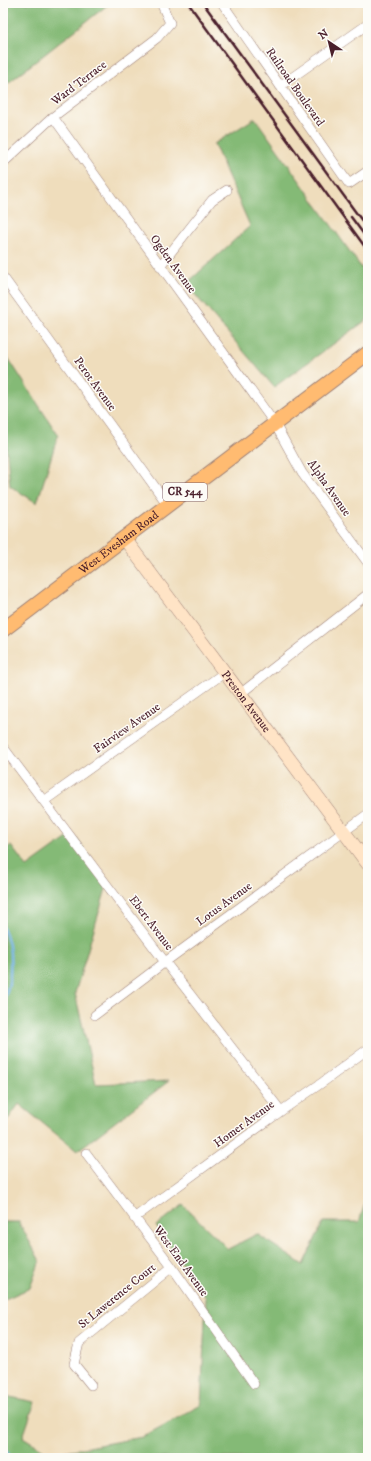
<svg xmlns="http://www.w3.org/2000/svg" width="371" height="1461" viewBox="0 0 371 1461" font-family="'IM FELL DW Pica',serif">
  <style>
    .forest { fill: #84ba76; stroke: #676c50 }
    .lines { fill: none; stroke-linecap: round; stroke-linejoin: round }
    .stream { stroke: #79b5eb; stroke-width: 2.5 }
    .street-casing { stroke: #9c7e74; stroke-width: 10 }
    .secondary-casing { stroke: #9c7e74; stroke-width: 14 }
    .primary-casing { stroke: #9c7e74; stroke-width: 16 }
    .street { stroke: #fff; stroke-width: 9 }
    .secondary { stroke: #ffe4c6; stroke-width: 13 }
    .primary { stroke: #ffbb71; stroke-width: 14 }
    .rail { stroke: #4a1f2b; stroke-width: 2.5 }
    .labels { text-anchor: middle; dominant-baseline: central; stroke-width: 3; stroke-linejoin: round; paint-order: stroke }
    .shield { fill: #fdfcf7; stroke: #806168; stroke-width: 1 }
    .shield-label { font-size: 11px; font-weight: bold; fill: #4a1f2b }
    .street-label { font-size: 12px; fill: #4a1f2b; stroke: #fdfcf7 }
  </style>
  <rect width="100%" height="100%" fill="#fdfcf7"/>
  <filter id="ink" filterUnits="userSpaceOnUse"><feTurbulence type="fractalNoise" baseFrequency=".025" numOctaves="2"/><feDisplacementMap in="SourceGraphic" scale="8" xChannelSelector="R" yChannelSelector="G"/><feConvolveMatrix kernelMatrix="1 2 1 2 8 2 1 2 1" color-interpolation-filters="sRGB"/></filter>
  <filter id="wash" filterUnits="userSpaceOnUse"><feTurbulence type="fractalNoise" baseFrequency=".012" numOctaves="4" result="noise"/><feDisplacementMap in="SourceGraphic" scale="16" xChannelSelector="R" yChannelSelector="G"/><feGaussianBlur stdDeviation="0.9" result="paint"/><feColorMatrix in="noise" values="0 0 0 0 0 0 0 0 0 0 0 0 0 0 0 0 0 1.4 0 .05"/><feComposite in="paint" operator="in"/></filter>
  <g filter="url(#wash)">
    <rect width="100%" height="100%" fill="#efddbc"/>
    <path class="forest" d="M3 3H110L3 87Z
      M255 118 368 277V319L274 387 186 284 250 226 214 144Z
      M3 350 58 435 37 503 10 486 6 444 3 440Z
      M73 834 108 882 75 993 96 1084 169 1081 77 1151 19 1104 3 1126V849L11 846 27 867Z
      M368 1194V1458H3V1394L5 1396 35 1402 23 1437 50 1454 142 1437 201 1405 206 1298 156 1226 183 1205 228 1249 257 1234 303 1265 323 1222H359Z
      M3 1222H19L40 1261 30 1288 3 1300Z"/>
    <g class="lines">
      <path class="stream" d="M3 928C13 946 13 983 3 1000
        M3 1448 12 1458"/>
    </g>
  </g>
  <g filter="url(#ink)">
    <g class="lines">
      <defs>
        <path id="street" d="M222 3 349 184 368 171
          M280 86 368 24
          M53 117 275 424 302 473 368 563
          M3 163 53 117 157 38 170 23 161 3
          M160 266 212 200 227 190
          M3 277 168 505
          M240 694 368 594
          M3 747 165 962 281 1111
          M44 801 224 673
          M95 1015 165 962 368 814
          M86 1153 172 1267 254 1384
          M134 1218 281 1111 323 1082 368 1049
          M91 1385 74 1364 79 1343 172 1267"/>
        <g id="secondary">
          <path id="s1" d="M124 538 368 864"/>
        </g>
        <g id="primary">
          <path id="s2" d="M3 630 368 353"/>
        </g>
      </defs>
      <use href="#street" class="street-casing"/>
      <use href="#secondary" class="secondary-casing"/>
      <use href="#primary" class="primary-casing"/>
      <use href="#street" class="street"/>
      <use href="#secondary" class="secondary"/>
      <use href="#primary" class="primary"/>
      <path class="rail" d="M188 3 368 251
        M203 3 368 229
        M351 217 368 240"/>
    </g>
  </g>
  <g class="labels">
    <rect class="shield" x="163" y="483" width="44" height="18" rx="3"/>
    <g class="shield-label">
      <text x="185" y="492">CR 544</text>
    </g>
    <g class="street-label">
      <text transform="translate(79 83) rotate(-37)">Ward Terrace</text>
      <text transform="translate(295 87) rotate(55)">Railroad Boulevard</text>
      <text transform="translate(173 264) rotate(54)">Ogden Avenue</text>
      <text transform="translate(95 384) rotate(54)">Perot Avenue</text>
      <text transform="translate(329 488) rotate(55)">Alpha Avenue</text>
      <text stroke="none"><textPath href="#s2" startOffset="145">West Evesham Road</textPath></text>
      <text stroke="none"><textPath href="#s1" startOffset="204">Preston Avenue</textPath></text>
      <text transform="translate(127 728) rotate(-35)">Fairview Avenue</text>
      <text transform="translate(224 904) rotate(-36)">Lotus Avenue</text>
      <text transform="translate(151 923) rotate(53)">Ebert Avenue</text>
      <text transform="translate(244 1124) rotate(-36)">Homer Avenue</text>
      <text transform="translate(181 1261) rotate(54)">West End Avenue</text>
      <text transform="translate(117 1296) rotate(-39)">St Lawerence Court</text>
    </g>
  </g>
  <rect width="371" height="1461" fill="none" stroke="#fdfcf7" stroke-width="16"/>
  <g transform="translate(329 42) rotate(325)" stroke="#fdfcf7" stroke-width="3" paint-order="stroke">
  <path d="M0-3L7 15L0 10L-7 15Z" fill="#4a1f2b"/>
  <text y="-6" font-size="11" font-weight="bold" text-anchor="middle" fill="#4a1f2b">N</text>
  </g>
</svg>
